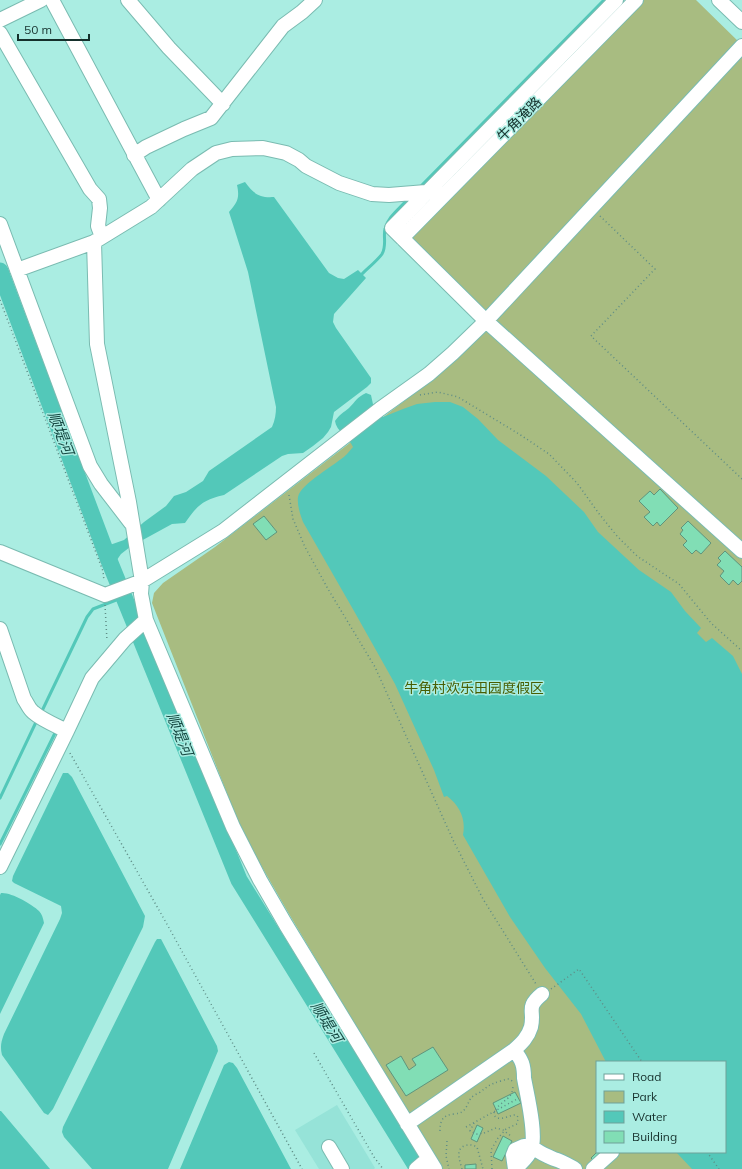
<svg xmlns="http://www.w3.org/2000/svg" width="742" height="1169" viewBox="0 0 742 1169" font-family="Mulish,'Noto Sans SC',sans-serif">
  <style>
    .built { fill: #96e3d8 }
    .green { fill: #a8bc81; fill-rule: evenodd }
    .water { fill: #53c8b9 }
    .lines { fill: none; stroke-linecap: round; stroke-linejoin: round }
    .stream { stroke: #53c8b9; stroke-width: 3 }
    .river { stroke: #53c8b9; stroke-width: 17 }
    .building { fill: #81deb5; stroke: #5f947c }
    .minor-casing { stroke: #7abbb1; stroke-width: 16 }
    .path { stroke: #5f8d86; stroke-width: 1.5; stroke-dasharray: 1 3; stroke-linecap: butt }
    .minor { stroke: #fff; stroke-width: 14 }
    .path-bridge { stroke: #5f8d86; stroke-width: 1.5; stroke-dasharray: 1 3; stroke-linecap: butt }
    .labels { text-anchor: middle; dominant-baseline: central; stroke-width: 3; stroke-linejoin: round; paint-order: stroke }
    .street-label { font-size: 14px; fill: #15302c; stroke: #aaede2 }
    .park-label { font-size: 14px; fill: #485e03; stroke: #aaede2 }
    .water-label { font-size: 15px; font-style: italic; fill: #164943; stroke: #aaede2 }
  </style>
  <rect width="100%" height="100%" fill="#aaede2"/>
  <path class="built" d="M337 1105 375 1168 374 1169H319L295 1130Z"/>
  <path class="green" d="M644 0H696L742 45V1169H441L289 914 243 834 152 603 154 593 163 583 215 547 434 378 493 321 409 238ZM597 1062H725V1152H597Z"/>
  <path class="water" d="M245 182C254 194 259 198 274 197L329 273 338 278 344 279 358 270 366 278 334 314 333 322 336 328 371 378V383L367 387 334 412 331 427 328 432 323 438 313 446 303 453 288 454 282 456 224 495C202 500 197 506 185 523L172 524 130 547 121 554 112 567 104 547 124 540 144 522 166 506 174 496 186 492 203 481 209 471 272 427C275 420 276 414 276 407L248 272 229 212C237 202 240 199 237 185Z
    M366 393 371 395 374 409 383 417 403 409 417 404 435 402H450L463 407 478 419 498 440 546 476 584 512 598 532 639 570 671 592 685 611 701 628 697 633 706 642 712 638 733 656 742 674V1169H692L676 1152H725V1062H606L581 1014 545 968 510 917 463 835C466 819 460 806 447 796L444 797 434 770 395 684 354 611 303 522C300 514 297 505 298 497 301 483 336 465 347 454 349 452 351 449 353 447 349 437 336 431 335 421 339 415 344 412 349 408 356 401 356 398 366 393Z
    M63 773H68L72 777 145 916 143 927 53 1109 48 1115 44 1113 2 1055C0 1047 1 1042 4 1034L60 919 62 913 61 906 14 883 12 881 13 876Z
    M1 893C11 892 32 904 39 911 42 914 43 918 44 923L0 1014V895Z
    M157 939H161L217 1046 218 1051 168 1169H92L64 1137 62 1132 63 1127 155 942Z
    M229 1062 233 1063 237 1068 291 1169H180L224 1065Z
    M0 1111H1L50 1169H0Z"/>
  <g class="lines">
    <path class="stream" d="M422 185 604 0
      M362 274C368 268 378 260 382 254 387 246 383 236 385 229 388 217 398 210 406 201
      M41 713 87 617 93 609 124 597
      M0 798 37 720
      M0 844 55 733"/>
    <path class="river" d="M0 271 108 558 239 880 418 1169"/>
  </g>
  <path class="building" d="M660 489 678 508 660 526 657 522 653 526 644 517 650 512 639 501 650 491 654 495Z
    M264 516 277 532 266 540 253 524Z
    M688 521 711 543 701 554 696 550 692 554 683 545 687 541 680 534 683 530 681 528Z
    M725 551 742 567V581L738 585 733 580 729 585 720 576 724 571 717 565 721 561 718 558Z
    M433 1047 448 1070 406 1096 386 1065 401 1056 409 1070 416 1065 412 1059Z
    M515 1092 521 1103 498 1114 493 1103Z
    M477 1125 483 1128 477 1142 471 1139Z
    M503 1136 512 1141 502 1161 493 1157Z
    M597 1152H602L594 1161 591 1158Z
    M476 1164V1169H465V1165Z"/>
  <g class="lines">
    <defs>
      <path id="minor" d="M52 0 159 200
        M128 0 169 48 223 104
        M616 0 392 228 486 321 742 551
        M719 0 742 22
        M0 20 41 0
        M0 33 90 189 99 199 100 208 98 226 102 237
        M134 155 146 147 184 129 211 118 283 26 302 12 315 0
        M0 224 90 466 101 484 131 523
        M402 238 636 0
        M94 242 97 344 129 502 142 581 141 594 146 620 233 827 260 880 286 925 435 1169
        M17 270 94 242 151 207 192 169 216 153 232 149 263 148 286 153 299 160 306 166 339 183 372 194 389 195 426 192 445 194
        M0 552 105 595 142 581 223 531 380 409 429 374 453 353 486 321 742 46
        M0 629 24 699C27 703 29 709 33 712 42 720 57 726 67 731
        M0 867 67 731 92 678 125 639 146 620
        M514 1050C522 1060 524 1065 524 1078 527 1095 537 1135 531 1150 528 1158 521 1163 515 1169
        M407 1124 514 1050C522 1043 528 1037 531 1027 535 1010 525 1008 542 994
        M329 1147 342 1169
        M416 1169 423 1163 429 1160
        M515 1169 513 1155 515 1150 524 1146H532C538 1153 546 1155 554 1159 562 1161 568 1165 575 1169
        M593 1169 612 1152"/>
    </defs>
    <use href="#minor" class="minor-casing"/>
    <path class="path" d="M600 216 655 269 591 336 742 479
      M0 300 103 571 104 581
      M420 395 438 392 458 397 519 434 549 454 577 483 600 515 617 536 637 556 679 584 711 623 742 651
      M289 495 293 519 305 547 328 589 375 667 453 840 483 899 536 984
      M105 605 107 641
      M70 753 168 926 302 1169
      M551 989 579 969 642 1062
      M314 1053 374 1157 383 1169
      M474 1123 470 1131 477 1134 484 1133
      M466 1127 517 1099
      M440 1131C440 1120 443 1115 454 1114 458 1113 460 1114 463 1111 467 1108 468 1102 471 1098 473 1096 476 1094 479 1093 488 1086 490 1084 501 1081 506 1080 508 1077 512 1081
      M447 1141 446 1156 449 1169
      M707 1152 719 1169
      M462 1169C460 1161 455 1150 464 1146 469 1144 473 1145 477 1147L483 1169
      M492 1169 491 1150 498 1138 506 1129 517 1124C522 1106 505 1121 498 1118 485 1113 507 1100 509 1097 512 1094 513 1089 513 1085"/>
    <use href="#minor" class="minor"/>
    <path class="path-bridge" d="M484 1133 496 1128 503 1130 511 1136"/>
  </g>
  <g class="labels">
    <g class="street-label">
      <text transform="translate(519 119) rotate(-45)">牛角淹路</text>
    </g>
    <g class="park-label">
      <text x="474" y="688">牛角村欢乐田园度假区</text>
    </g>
    <g class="water-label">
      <text transform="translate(61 433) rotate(69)">顺堤河</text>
      <text transform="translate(180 734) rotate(68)">顺堤河</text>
      <text transform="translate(327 1022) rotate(58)">顺堤河</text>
    </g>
  </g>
  <rect x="596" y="1061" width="130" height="92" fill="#aaede2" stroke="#6ea199"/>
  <rect x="604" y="1074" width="20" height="6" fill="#ffffff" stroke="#6ea199"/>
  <text x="632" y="1081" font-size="12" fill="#15302c">Road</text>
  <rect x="604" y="1091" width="20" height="12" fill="#a8bc81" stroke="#6ea199"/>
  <text x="632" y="1101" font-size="12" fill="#15302c">Park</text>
  <rect x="604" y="1111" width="20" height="12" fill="#53c8b9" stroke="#6ea199"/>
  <text x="632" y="1121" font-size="12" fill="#15302c">Water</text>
  <rect x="604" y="1131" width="20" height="12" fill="#81deb5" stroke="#6ea199"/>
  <text x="632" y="1141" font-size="12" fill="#15302c">Building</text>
  <path d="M18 34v6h71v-6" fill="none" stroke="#15302c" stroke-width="2"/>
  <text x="24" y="34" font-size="12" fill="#15302c" stroke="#aaede2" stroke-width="3" paint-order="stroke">50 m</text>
</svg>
